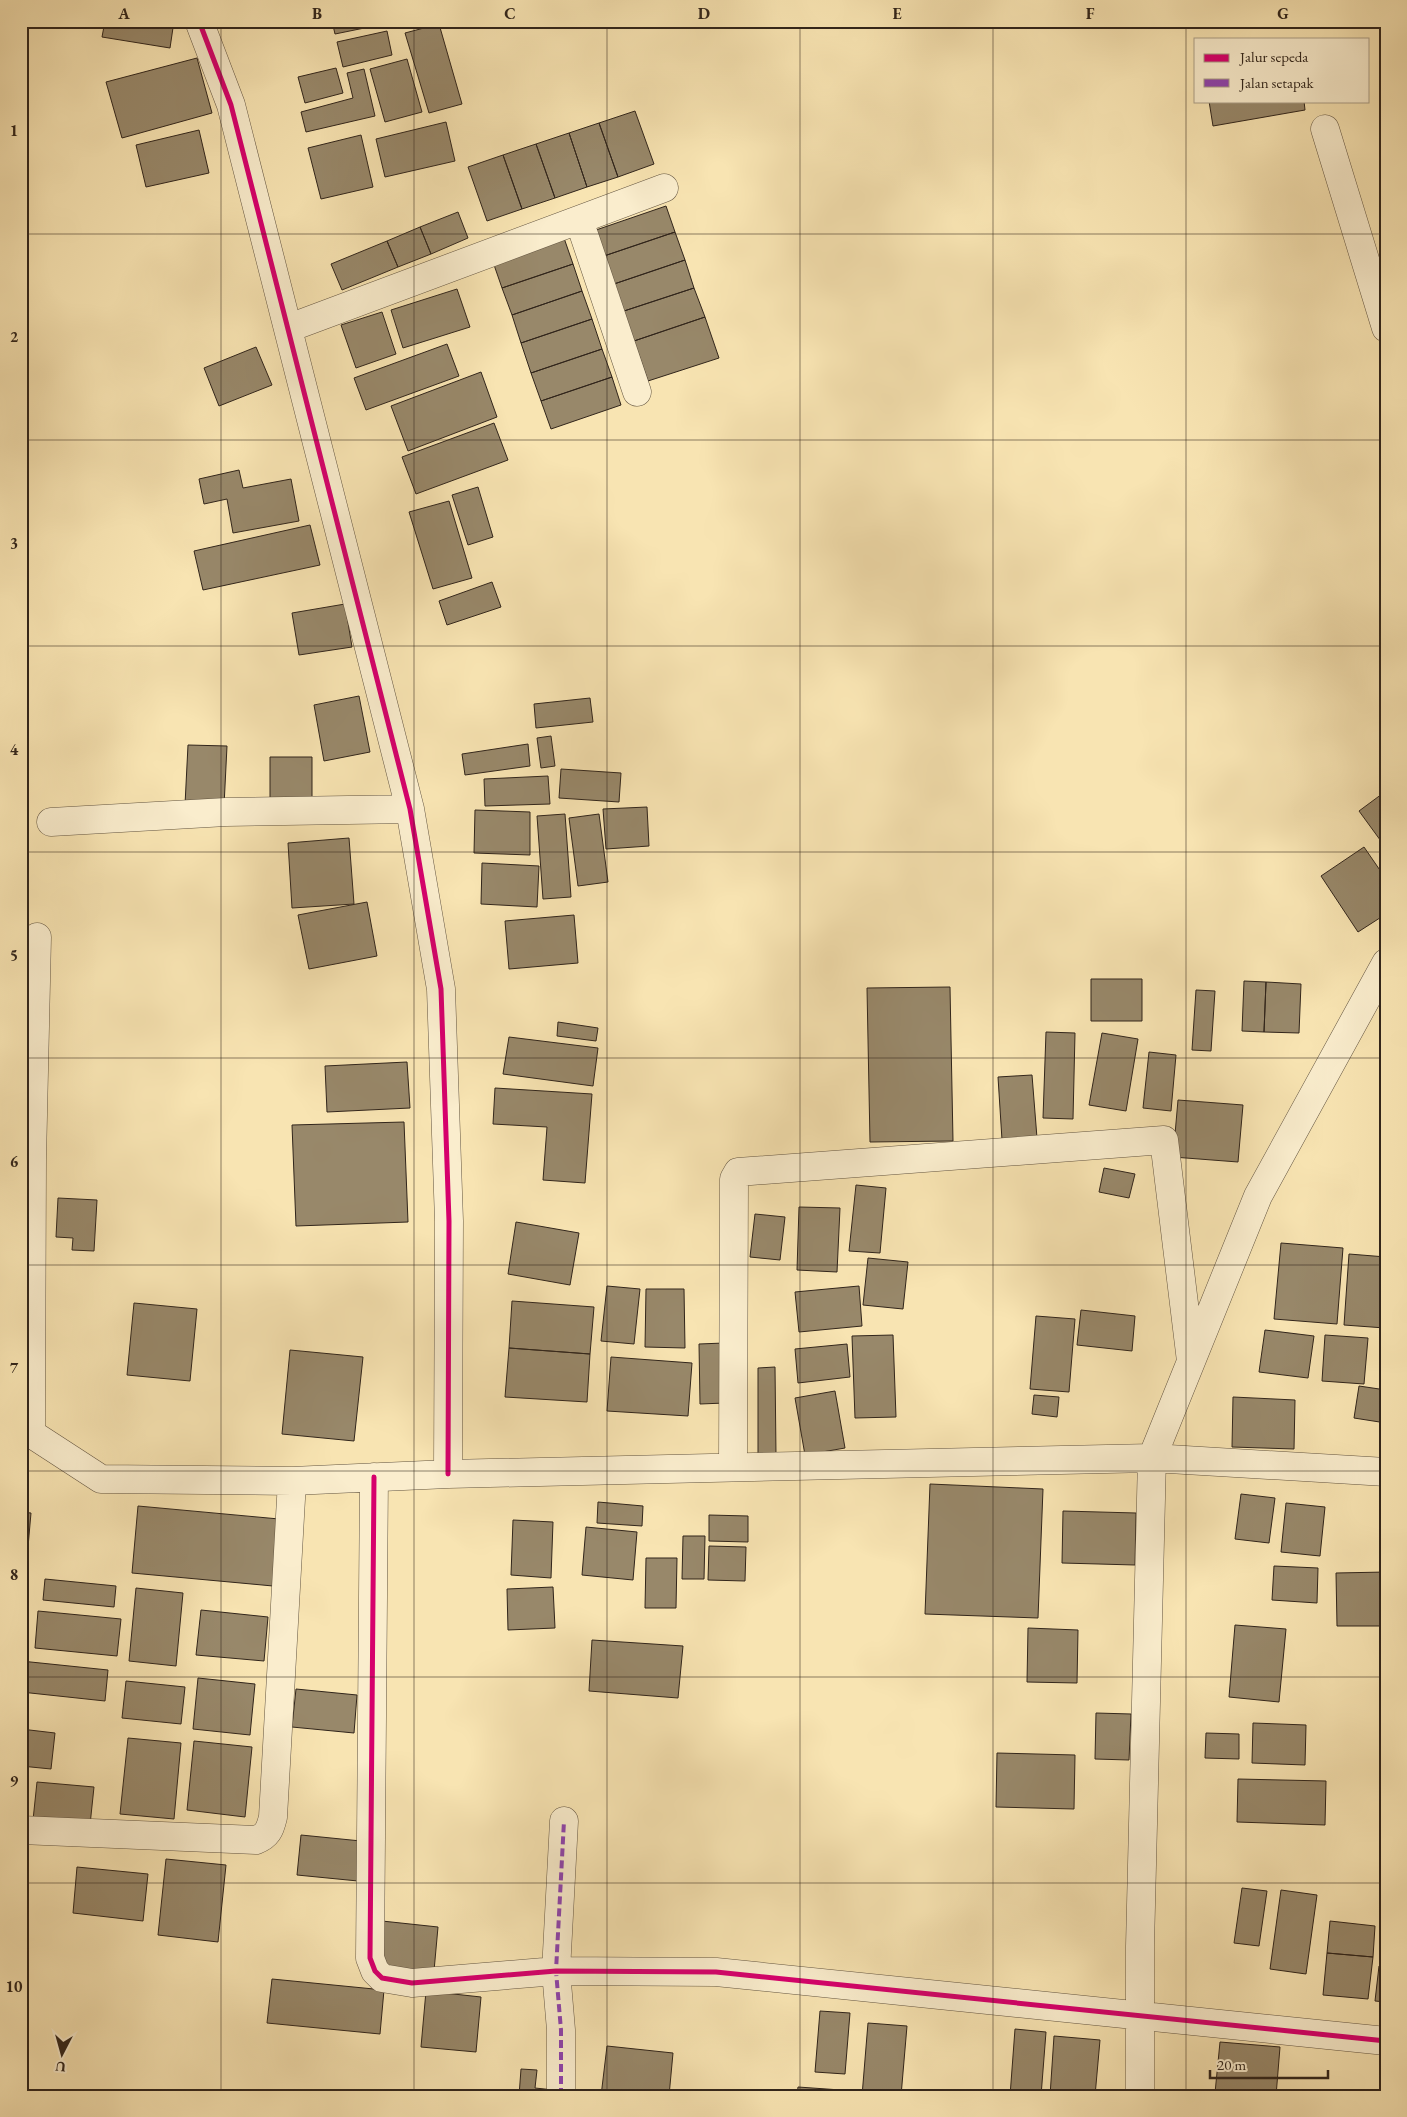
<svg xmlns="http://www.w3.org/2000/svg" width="1407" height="2117" viewBox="0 0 1407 2117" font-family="'EB Garamond',serif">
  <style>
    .building { fill: #98886a; stroke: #31251b }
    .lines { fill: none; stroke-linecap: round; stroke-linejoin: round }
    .street-casing { stroke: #635541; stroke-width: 29 }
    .street { stroke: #faedcd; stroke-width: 28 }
    .quiet { stroke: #8e44ad; stroke-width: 4; stroke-dasharray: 8 4; stroke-linecap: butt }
    .cycleway-casing { stroke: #faedcd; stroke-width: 8 }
    .cycleway { stroke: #d6006c; stroke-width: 5 }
    .grid { fill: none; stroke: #31251b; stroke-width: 1; stroke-opacity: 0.55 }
    .neatline { fill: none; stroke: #31251b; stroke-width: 2 }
    .grid-label { font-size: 16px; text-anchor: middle; font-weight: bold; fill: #31251b }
  </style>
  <rect width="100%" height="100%" fill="#f8e4b2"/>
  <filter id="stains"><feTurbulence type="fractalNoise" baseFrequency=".004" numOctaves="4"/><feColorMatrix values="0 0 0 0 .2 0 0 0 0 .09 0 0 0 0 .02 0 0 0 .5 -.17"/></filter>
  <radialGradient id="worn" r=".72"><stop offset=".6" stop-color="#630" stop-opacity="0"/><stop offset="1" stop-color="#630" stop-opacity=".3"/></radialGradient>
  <path class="building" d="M105 21H174L170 48 102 37Z
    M332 21H384V24L335 34Z
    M980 21H1006L981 26Z
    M439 24 462 104 429 113 405 33Z
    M387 31 392 55 343 67 337 42Z
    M197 58 212 113 122 138 106 82Z
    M407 59 422 112 385 122 370 69Z
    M336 68 343 93 305 103 298 77Z
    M364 69 375 116 306 132 301 112 353 98 347 73Z
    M1209 101H1304L1305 110 1213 126Z
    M635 111 654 164 618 177 599 123Z
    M446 122 455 161 385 177 376 139Z
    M599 123 618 177 587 187 569 133Z
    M199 130 209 173 146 187 136 145Z
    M569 133 587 187 555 198 536 144Z
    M361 135 373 187 321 199 308 148Z
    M536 144 555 198 522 209 503 155Z
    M503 155 522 209 487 221 468 167Z
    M666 206 675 232 604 256 596 230Z
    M458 212 468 238 431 254 420 227Z
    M420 227 431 254 398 267 387 241Z
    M675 232 685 260 614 284 604 256Z
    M564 238 573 264 502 288 493 262Z
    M387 241 398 267 342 290 331 264Z
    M685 260 694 288 624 311 614 284Z
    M573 264 582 291 512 315 502 288Z
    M694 288 705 317 634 341 624 311Z
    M457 289 470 327 403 348 391 310Z
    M582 291 592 319 521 343 512 315Z
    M382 312 396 354 356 368 341 325Z
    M705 317 719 358 648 381 634 341Z
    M592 319 602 349 531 373 521 343Z
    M447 344 459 376 366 410 354 378Z
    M256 347 272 385 219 406 204 368Z
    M602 349 612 377 541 401 531 373Z
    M481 372 497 417 408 451 391 406Z
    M612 377 621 405 551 429 541 401Z
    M494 423 508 460 416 494 402 457Z
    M239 470 243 488 291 479 299 521 233 533 227 499 204 504 199 479Z
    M478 487 493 537 468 545 452 495Z
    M449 501 472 578 433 589 409 512Z
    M310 525 320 565 203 590 194 551Z
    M492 582 501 607 447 625 439 601Z
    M345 604 352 647 299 655 292 613Z
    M359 696 370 752 324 761 314 705Z
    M590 698 593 722 536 728 534 704Z
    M551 736 555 766 541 768 537 738Z
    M528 744 530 766 465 775 462 754Z
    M188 745 227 746 224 806 185 805Z
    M270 757H312V801H270Z
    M561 769 621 773 619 802 559 798Z
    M548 776 550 804 485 806 484 779Z
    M1386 791V848L1359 811Z
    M647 807 649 846 606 849 603 809Z
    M475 810 530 812V855L474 853Z
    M565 814 571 897 543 899 537 816Z
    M599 814 608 882 578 886 569 818Z
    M349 838 354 904 292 908 288 843Z
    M1364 847 1386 879V914L1358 932 1321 876Z
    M482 863 539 866 537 907 481 904Z
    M367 902 377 956 309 969 298 915Z
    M574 915 578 963 509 969 505 921Z
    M1091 979H1142V1021H1091Z
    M1244 981 1266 982 1264 1032 1242 1031Z
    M1266 982 1301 984 1299 1033 1264 1032Z
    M950 987 953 1141 870 1142 867 988Z
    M1196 990 1215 991 1211 1051 1192 1050Z
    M558 1022 598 1028 596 1041 557 1036Z
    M1046 1032 1075 1033 1073 1119 1043 1118Z
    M1102 1033 1138 1039 1126 1111 1089 1105Z
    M509 1037 598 1048 593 1086 503 1074Z
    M1149 1052 1176 1055 1171 1111 1143 1108Z
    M407 1062 410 1108 327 1112 325 1066Z
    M1032 1075 1037 1138 1002 1140 998 1077Z
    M495 1088 592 1094 585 1183 543 1180 547 1127 493 1124Z
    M1178 1100 1243 1105 1238 1162 1173 1157Z
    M404 1122 408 1222 296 1226 292 1125Z
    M1104 1168 1135 1174 1129 1198 1099 1192Z
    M856 1185 886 1188 880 1253 849 1251Z
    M58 1198 97 1200 94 1251 72 1250 73 1238 56 1237Z
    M799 1207 840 1208 837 1272 797 1270Z
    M755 1214 785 1217 780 1260 750 1257Z
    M516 1222 579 1233 570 1285 508 1274Z
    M1281 1243 1343 1248 1337 1324 1274 1319Z
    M1349 1254 1386 1257 1385 1328 1344 1325Z
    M868 1258 908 1262 903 1309 863 1305Z
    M607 1286 640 1289 634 1344 601 1341Z
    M859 1286 862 1326 799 1332 795 1292Z
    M646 1289H684L685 1348 645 1347Z
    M512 1301 594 1307 590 1354 509 1348Z
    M134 1303 197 1309 190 1381 127 1375Z
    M1081 1310 1135 1316 1132 1351 1077 1345Z
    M1036 1316 1075 1319 1069 1392 1030 1389Z
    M1265 1330 1314 1336 1308 1378 1259 1372Z
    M893 1335 896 1417 855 1418 852 1336Z
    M1325 1335 1368 1338 1364 1384 1322 1381Z
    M724 1343 725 1403 700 1404 699 1344Z
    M847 1344 850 1377 798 1383 795 1349Z
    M509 1348 590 1354 587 1402 505 1397Z
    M290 1350 363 1357 354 1441 282 1434Z
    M611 1357 692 1363 688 1416 607 1411Z
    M775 1367 776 1455H758V1368Z
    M1359 1386 1386 1390V1423L1354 1418Z
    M835 1391 845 1448 805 1455 795 1398Z
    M1034 1395 1059 1397 1057 1417 1032 1414Z
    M1233 1397 1295 1400 1294 1449 1232 1447Z
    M930 1484 1043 1489 1038 1618 925 1614Z
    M1241 1494 1275 1498 1269 1543 1235 1539Z
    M598 1502 643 1506 642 1526 597 1523Z
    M1286 1503 1325 1507 1320 1556 1281 1552Z
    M138 1506 279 1519 273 1586 132 1573Z
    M1063 1511 1136 1513 1135 1565 1062 1563Z
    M21 1512 31 1513 25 1581H21Z
    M709 1515 748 1516V1542L709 1541Z
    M513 1520 553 1522 551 1578 511 1575Z
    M586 1527 637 1532 633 1580 582 1575Z
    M683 1536H705L704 1579H682Z
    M709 1546 746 1547 745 1581 708 1580Z
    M646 1558H677L676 1608H645Z
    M1274 1566 1318 1568 1317 1603 1272 1600Z
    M1386 1572V1626H1337L1336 1573Z
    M45 1579 116 1586 114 1607 43 1600Z
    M553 1587 555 1628 508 1630 507 1589Z
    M136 1588 183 1593 176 1666 129 1661Z
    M201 1610 268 1617 264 1661 196 1655Z
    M38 1611 121 1619 117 1656 35 1648Z
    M1235 1625 1286 1629 1279 1702 1229 1697Z
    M1028 1628 1078 1630 1077 1683 1027 1682Z
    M592 1640 683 1646 678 1698 589 1691Z
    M21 1661 108 1670 105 1701 21 1692Z
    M198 1678 255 1684 250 1735 193 1729Z
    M126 1681 185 1687 181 1724 122 1718Z
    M296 1689 357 1695 354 1733 292 1727Z
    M1096 1713 1131 1714 1129 1760 1095 1759Z
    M1253 1723 1306 1725 1305 1765 1252 1763Z
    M21 1729 55 1733 51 1769 21 1766Z
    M1206 1733 1239 1734V1759L1205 1758Z
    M128 1738 181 1743 174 1819 120 1814Z
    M194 1741 252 1747 245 1817 187 1810Z
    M997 1753 1075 1755 1074 1809 996 1807Z
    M1238 1779 1326 1781 1325 1825 1237 1822Z
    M37 1782 94 1787 90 1825 33 1820Z
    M301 1835 361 1841 358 1881 297 1875Z
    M166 1859 226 1865 218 1942 158 1935Z
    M77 1867 148 1874 143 1921 73 1913Z
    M1242 1888 1267 1891 1259 1946 1234 1943Z
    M1281 1890 1317 1895 1306 1974 1270 1969Z
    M1386 1916V1955L1381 1954Z
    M382 1921 438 1927 434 1971 378 1966Z
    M1330 1921 1375 1926 1373 1957 1327 1953Z
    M1327 1953 1373 1957 1368 1999 1323 1995Z
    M1379 1966 1386 1967V2002L1375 2001Z
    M272 1979 384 1990 380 2034 267 2023Z
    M426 1991 481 1997 476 2052 421 2047Z
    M820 2011 850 2013 845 2074 815 2072Z
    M868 2023 907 2026 901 2096H862Z
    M1015 2029 1046 2032 1041 2096H1010Z
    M1054 2036 1100 2040 1095 2096H1050Z
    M1220 2042 1280 2047 1276 2096 1215 2093Z
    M607 2046 673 2053 669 2096H601Z
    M521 2069 537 2070 535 2088 554 2090 553 2096H519Z
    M798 2087 855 2091V2096H797Z"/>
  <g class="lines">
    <defs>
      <path id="street" d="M199 21 231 105 410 809 441 989 449 1221 448 1474
        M1325 129 1386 328
        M579 220 637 392
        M289 328 664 188
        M51 822 226 812 410 809
        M21 1427 101 1479 292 1481 448 1474 1152 1458 1386 1472
        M31 1433 32 1160 37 937
        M733 1466 734 1179 738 1172 1164 1140 1191 1361
        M374 1477 370 1958 375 1971 382 1978 412 1983 556 1971 716 1972 1386 2041
        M21 1830 256 1840C267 1836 270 1830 273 1817L292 1481
        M561 2096V2030L556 1971 564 1821
        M1140 2096V1946L1152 1458 1258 1196 1386 963"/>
    </defs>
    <use href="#street" class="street-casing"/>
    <use href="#street" class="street"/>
    <path class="quiet" d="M561 2096V2030L556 1971 564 1821"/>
    <defs>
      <path id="cycleway" d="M199 21 231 105 410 809 441 989 449 1221 448 1474
        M374 1477 370 1958 375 1971 382 1978 412 1983 556 1971 716 1972 1386 2041"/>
    </defs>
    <use href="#cycleway" class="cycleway-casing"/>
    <use href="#cycleway" class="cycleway"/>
  </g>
  <path class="grid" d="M221 21V2096M414 21V2096M607 21V2096M800 21V2096M993 21V2096M1186 21V2096M21 234H1386M21 440H1386M21 646H1386M21 852H1386M21 1058H1386M21 1265H1386M21 1471H1386M21 1677H1386M21 1883H1386"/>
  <rect width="1407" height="2117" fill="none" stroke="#f8e4b2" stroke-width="55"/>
  <rect x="1194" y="38" width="175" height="65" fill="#faedcd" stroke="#aa9d86"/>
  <rect x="1204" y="54" width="25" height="8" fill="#d6006c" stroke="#aa9d86"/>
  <text x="1240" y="62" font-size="15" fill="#31251b">Jalur sepeda</text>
  <rect x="1204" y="79" width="25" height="8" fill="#8e44ad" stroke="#aa9d86"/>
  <text x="1240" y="88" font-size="15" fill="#31251b">Jalan setapak</text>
  <g transform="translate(62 2054) rotate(186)" stroke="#faedcd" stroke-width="4" paint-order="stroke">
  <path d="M0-4L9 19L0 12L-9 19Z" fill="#31251b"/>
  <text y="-8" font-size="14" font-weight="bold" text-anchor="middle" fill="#31251b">U</text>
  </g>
  <path d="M1210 2070v8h118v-8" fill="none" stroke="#31251b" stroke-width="2.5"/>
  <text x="1217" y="2070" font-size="15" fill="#31251b" stroke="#faedcd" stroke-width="4" paint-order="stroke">20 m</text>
  <rect x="28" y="28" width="1352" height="2062" class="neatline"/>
  <g class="grid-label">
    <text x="124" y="19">A</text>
    <text x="317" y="19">B</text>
    <text x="510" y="19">C</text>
    <text x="704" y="19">D</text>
    <text x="897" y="19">E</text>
    <text x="1090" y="19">F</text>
    <text x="1283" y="19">G</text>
    <text x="14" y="136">1</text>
    <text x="14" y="342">2</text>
    <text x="14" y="549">3</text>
    <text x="14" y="755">4</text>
    <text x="14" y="961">5</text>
    <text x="14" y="1167">6</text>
    <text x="14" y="1373">7</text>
    <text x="14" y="1580">8</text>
    <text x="14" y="1786">9</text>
    <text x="14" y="1992">10</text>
  </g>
  <rect width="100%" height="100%" filter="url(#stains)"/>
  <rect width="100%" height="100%" fill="url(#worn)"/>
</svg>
